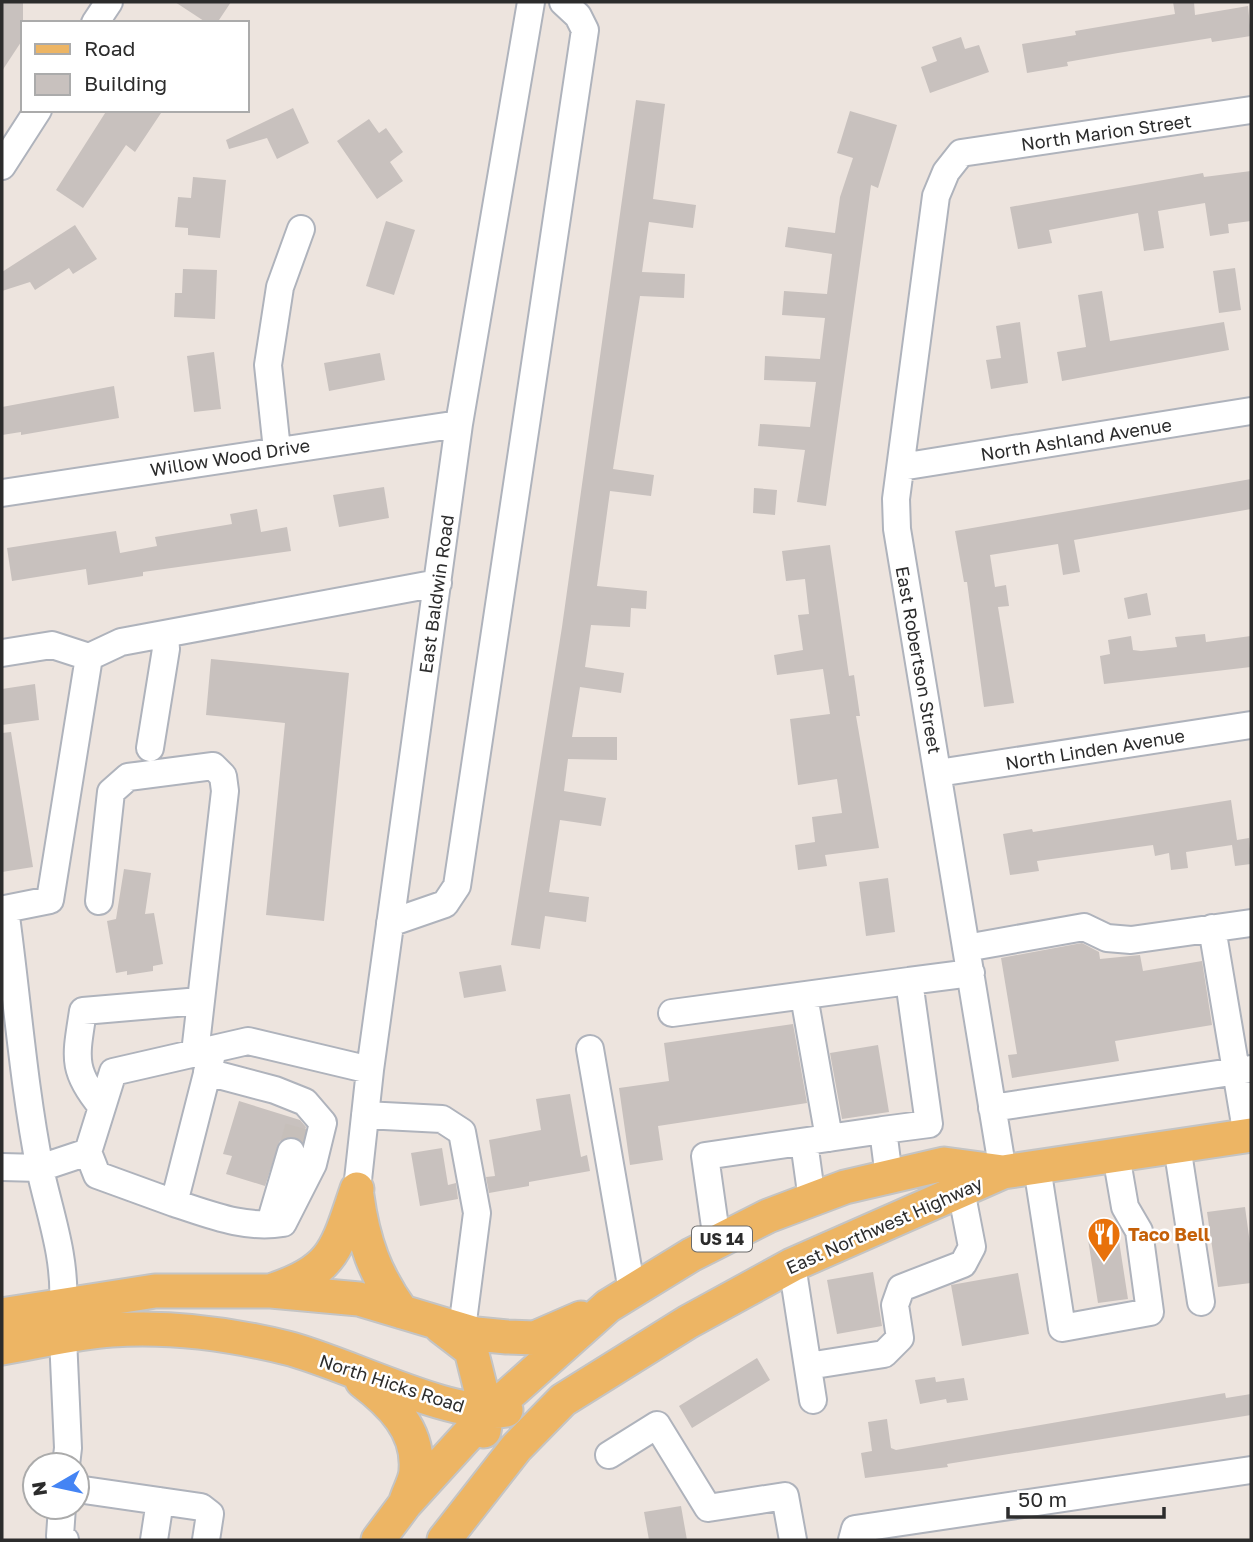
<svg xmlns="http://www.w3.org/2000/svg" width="1253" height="1542" viewBox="0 0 1253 1542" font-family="'Golos Text',sans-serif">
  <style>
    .building { fill: #c8c1be }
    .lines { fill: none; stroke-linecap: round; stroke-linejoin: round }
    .minor-tunnel { stroke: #c6bfba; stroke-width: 26; stroke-dasharray: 26 13; stroke-linecap: butt }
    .minor-casing { stroke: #afb3bc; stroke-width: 30 }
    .major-casing { stroke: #c4c4c4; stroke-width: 37 }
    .minor { stroke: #fff; stroke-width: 26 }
    .major { stroke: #edb564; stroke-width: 33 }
    .labels { text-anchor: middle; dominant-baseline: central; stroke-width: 5; stroke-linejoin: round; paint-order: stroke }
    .shield { fill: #fff; stroke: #6b6b6b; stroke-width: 2 }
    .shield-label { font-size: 16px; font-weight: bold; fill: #2c2c2c }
    .street-label { font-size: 18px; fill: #2c2c2c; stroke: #fff }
    .food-label { font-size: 18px; font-weight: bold; fill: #c56008; stroke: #fff; text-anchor: start }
  </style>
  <rect width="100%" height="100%" fill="#ede4de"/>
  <path class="building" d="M2 2H23V39L2 71Z
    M175 2H231L217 23H207Z
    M1173 2H1194L1195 15 1248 6 1251 36 1212 42 1211 38 1118 53 1067 62 1068 66 1027 73 1022 44 1076 35 1075 31 1175 14Z
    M961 37 965 49 979 45 989 72 930 93 921 67 937 61 932 47Z
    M636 100 665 104 653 199 696 205 693 228 649 222 642 272 685 274 684 298 640 296 613 469 654 475 651 496 610 491 597 586 647 591 646 609 631 608 630 627 591 625 585 667 624 673 621 693 580 687 572 737H617V760L568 759 564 791 606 798 601 826 560 820 549 892 589 897 586 922 545 916 540 949 511 945 562 627Z
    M293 108 309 143 277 159 267 138 229 149 226 140Z
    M107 110H163L135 152 126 145 83 208 56 190Z
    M850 111 897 125 878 188 871 185 826 506 797 502 805 450 758 446 760 424 810 427 816 382 764 380 765 356 820 359 825 318 782 315 784 291 827 294 832 254 785 247 788 227 835 233 840 197 853 158 837 153Z
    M369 119 379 133 386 128 403 152 390 162 403 181 377 199 337 141Z
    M1251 171V221L1228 224 1229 233 1210 236 1205 203 1158 211 1164 248 1144 251 1138 213 1049 230 1052 243 1018 249 1010 207 1203 173 1204 177Z
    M193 177 226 180 220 238 188 235V228L175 227 178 197 191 198Z
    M386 221 415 230 394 295 366 286Z
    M75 225 97 259 73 274 69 268 35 290 30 282 2 291V272Z
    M1235 268 1241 310 1219 313 1213 271Z
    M183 269 217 270 215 319 174 317 175 293H182Z
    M1102 291 1110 341 1224 322 1229 350 1062 381 1057 352 1086 347 1078 295Z
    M1020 322 1028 383 991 389 986 360 1001 358 996 326Z
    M214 352 221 409 194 412 187 356Z
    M380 353 385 380 329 391 324 363Z
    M114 386 119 418 21 435V432L2 435V407Z
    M1251 479V509L1074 540 1080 572 1063 575 1058 544 990 555 995 587 1006 585 1009 606 998 607 1014 703 984 707 967 582H964L955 531Z
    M384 487 389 518 339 527 333 495Z
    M754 488 777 490 775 515 753 513Z
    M257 509 261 532 287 527 291 551 143 572V576L88 585 86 569 12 581 7 548 116 531 120 553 157 546 155 537 232 524 230 514Z
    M830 545 849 676 854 675 860 716H856L879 848 825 855 827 866 798 870 795 845 815 842 812 817 842 813 837 779 798 785 790 719 830 714 823 669 777 675 774 655 803 650 798 615 809 614 805 579 786 581 782 551Z
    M1147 593 1151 615 1128 619 1124 598Z
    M1205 634 1206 642 1251 636V667L1104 684 1100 656 1110 654 1108 640 1131 636 1133 650 1141 651 1177 647 1175 637Z
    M211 659 349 673 324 921 266 915 285 723 206 715Z
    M35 684 39 720 2 725V689Z
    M11 732 33 867 2 872V733Z
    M1231 800 1237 840 1249 838 1251 864 1235 866 1232 845 1186 852 1188 868 1171 870 1169 853 1155 856 1153 845 1037 861 1039 871 1010 875 1003 834 1032 829 1033 832Z
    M124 869 151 873 145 914 154 913 163 964 153 966V971L127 975V971L116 973 107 921 116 919Z
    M888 878 895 932 866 936 859 882Z
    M1082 943 1099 952 1100 959 1140 955 1143 971 1202 961 1212 1025 1115 1041 1119 1061 1012 1078 1008 1055 1017 1054 1001 958Z
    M501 965 506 991 464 998 459 972Z
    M793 1024 807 1103 658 1126 663 1160 630 1165 619 1088 669 1081 664 1043Z
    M878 1045 889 1112 842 1119 830 1053Z
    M570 1094 581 1157 587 1155 590 1171 529 1182V1186L489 1193 486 1177 495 1176 489 1140 541 1130 536 1099Z
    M239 1101 300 1120 306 1127 302 1141 288 1137 280 1141 265 1186 226 1174 232 1156 223 1154Z
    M442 1148 448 1185 456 1183 458 1199 420 1206 411 1153Z
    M1245 1207 1251 1251V1283L1218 1287 1207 1212Z
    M1117 1228 1128 1299 1098 1303 1087 1233Z
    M873 1272 882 1326 837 1334 827 1280Z
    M1018 1273 1029 1334 962 1346 951 1285Z
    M757 1358 770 1380 692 1428 679 1406Z
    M935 1377 936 1382 964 1378 968 1400 947 1403 946 1399 920 1404 915 1380Z
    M1225 1393 1226 1398 1251 1394V1415L947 1464 948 1467 865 1478 861 1453 872 1451 868 1422 887 1419 891 1448 896 1450Z
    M681 1506 687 1540H649L644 1512Z"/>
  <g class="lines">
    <path class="minor-tunnel" d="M291 1152 300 1120"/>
    <defs>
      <path id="minor" d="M95 23 109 2
        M2 166 38 110
        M277 450 268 365 280 287 301 229
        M901 467 1251 411
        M2 493 459 424
        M2 653 52 645 89 657 121 642 438 583
        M150 748 166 649 165 635
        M938 773 1251 725
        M99 901 111 792 128 777 213 766 223 776 225 791 195 1053
        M390 923 445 904 457 886 585 30 578 16 563 2
        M1212 928 1247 1136
        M966 948 1084 927 1107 938 1131 940 1251 923
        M804 996 829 1138
        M672 1013 909 981
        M590 1049 632 1291
        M102 1107C71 1070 76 1057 83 1011L200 1001
        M992 1108 1251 1069
        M365 1115 442 1119 462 1132 477 1213 462 1329
        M804 1142 812 1200
        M1177 1146 1201 1302
        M88 1152 97 1175 174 1203 211 1058
        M2 1167 40 1168 88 1152 113 1072 248 1041 370 1070
        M1037 1167 1062 1328 1150 1312 1139 1231 1125 1207 1116 1155
        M1003 1172 897 529 896 499 936 196 946 172 961 153 1251 110
        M889 1177 883 1130 929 1124 909 981 971 973
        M357 1189 370 1070 459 424 531 2
        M174 1203C211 1215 244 1229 283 1223L313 1164 323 1123 305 1102 275 1090 207 1072
        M271 1220 291 1152
        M717 1241 705 1156 883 1130
        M792 1265 813 1400
        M63 1305C66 1257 50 1215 40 1169 23 1083 17 995 5 909L50 900 89 657
        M63 1338 68 1448 66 1465
        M808 1366 884 1354 900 1338 895 1305 901 1288 963 1264 972 1247 961 1190
        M609 1455 657 1425 708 1508 785 1496 793 1540
        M77 1489 201 1507 210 1514 206 1540
        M62 1507 60 1536 65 1540
        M154 1540 160 1501
        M852 1540 855 1529 1251 1470"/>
      <path id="major" d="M357 1196C363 1241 375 1275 402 1312
        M273 1290C335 1270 337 1247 357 1189
        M2 1315 155 1291H271L359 1299 476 1334 507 1337 535 1338 581 1318
        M441 1327 471 1350 487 1414 484 1431
        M2 1348C38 1342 76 1332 112 1330 171 1326 230 1334 287 1348 344 1362 454 1420 506 1410
        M362 1381C391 1403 419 1430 416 1470 416 1480 409 1491 406 1501
        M378 1540 405 1504 487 1414 608 1306 691 1255 768 1216 845 1187 944 1164 1003 1172 1251 1135
        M444 1540 516 1448 563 1400 688 1322 792 1265 1003 1172"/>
    </defs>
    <use href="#minor" class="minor-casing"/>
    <use href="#major" class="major-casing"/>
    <use href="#minor" class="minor"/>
    <use href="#major" class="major"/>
  </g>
  <defs>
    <symbol id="restaurant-pin" viewBox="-11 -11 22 30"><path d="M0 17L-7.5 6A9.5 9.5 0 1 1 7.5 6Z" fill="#e8710a" stroke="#fff"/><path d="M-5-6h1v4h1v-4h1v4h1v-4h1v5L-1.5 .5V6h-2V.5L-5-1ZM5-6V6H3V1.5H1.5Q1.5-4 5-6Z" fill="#fff"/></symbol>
  </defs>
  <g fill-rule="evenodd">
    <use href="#restaurant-pin" x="1085" y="1215" width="38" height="52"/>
  </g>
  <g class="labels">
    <rect class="shield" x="692" y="1226.5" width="60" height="25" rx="5"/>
    <g class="shield-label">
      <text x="722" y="1239">US 14</text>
    </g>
    <g class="street-label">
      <text transform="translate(1106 132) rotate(-8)">North Marion Street</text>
      <text transform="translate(1076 439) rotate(-9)">North Ashland Avenue</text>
      <text transform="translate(230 457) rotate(-9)">Willow Wood Drive</text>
      <text transform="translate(436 594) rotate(-82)">East Baldwin Road</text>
      <text transform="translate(919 660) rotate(80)">East Robertson Street</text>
      <text transform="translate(1095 749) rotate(-9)">North Linden Avenue</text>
      <text transform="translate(884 1225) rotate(-24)">East Northwest Highway</text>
      <text transform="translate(392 1383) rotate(18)">North Hicks Road</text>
    </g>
    <g class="food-label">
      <text x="1128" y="1234">Taco Bell</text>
    </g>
  </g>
  <rect width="1253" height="1542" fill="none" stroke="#2c2c2c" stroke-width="7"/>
  <rect x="21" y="21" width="228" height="91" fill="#ffffff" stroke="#ababab" stroke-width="2"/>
  <rect x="35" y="44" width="35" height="10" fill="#edb564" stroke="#ababab" stroke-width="2"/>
  <text x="84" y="56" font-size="21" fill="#2c2c2c">Road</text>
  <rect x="35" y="74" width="35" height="21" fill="#c8c1be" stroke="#ababab" stroke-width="2"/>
  <text x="84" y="91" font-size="21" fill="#2c2c2c">Building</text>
  <g transform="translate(56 1486) rotate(261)"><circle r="33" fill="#ffffff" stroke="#ababab" stroke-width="2"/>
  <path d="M0-5L12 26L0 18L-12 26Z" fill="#4484f4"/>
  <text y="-10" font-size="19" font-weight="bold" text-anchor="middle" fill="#2c2c2c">N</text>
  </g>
  <path d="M1008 1507v10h156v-10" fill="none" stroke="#2c2c2c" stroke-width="3.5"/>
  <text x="1018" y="1507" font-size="21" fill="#2c2c2c" stroke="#ffffff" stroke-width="5" paint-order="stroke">50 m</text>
</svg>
